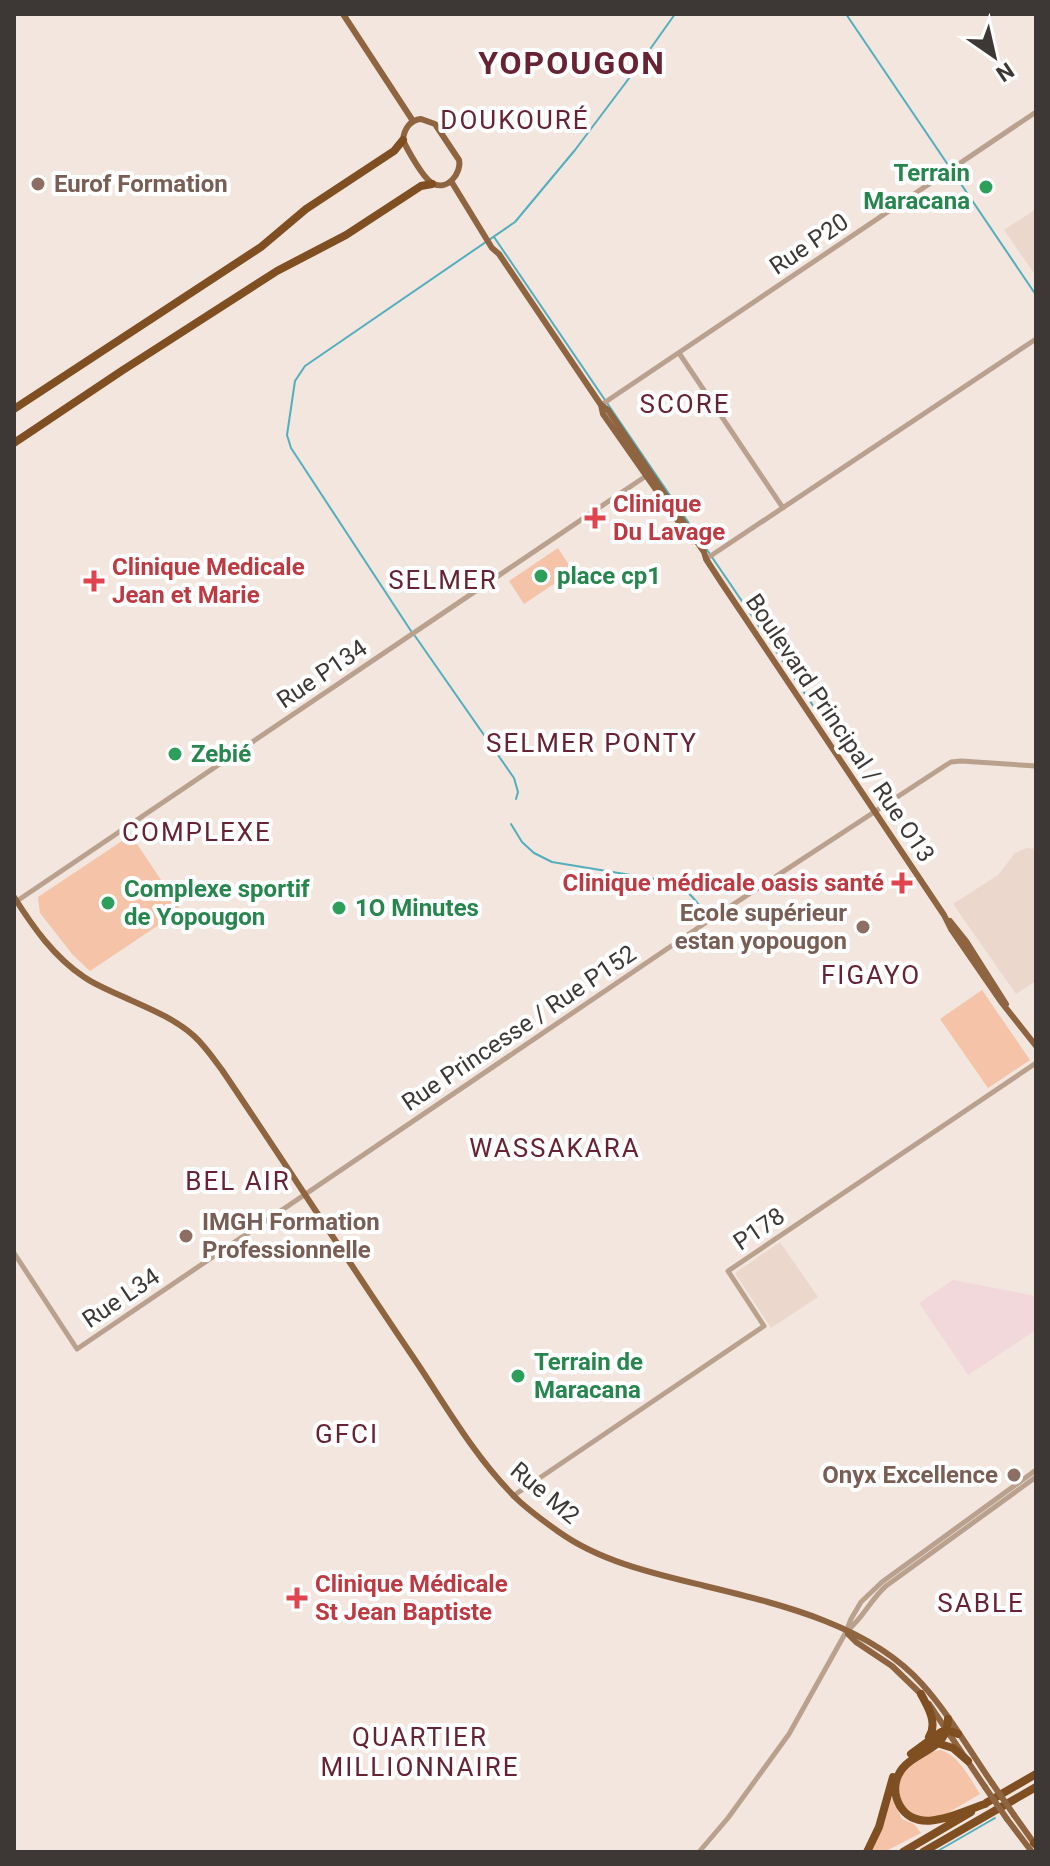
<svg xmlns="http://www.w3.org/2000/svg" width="1050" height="1866" viewBox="0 0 1050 1866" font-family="Roboto,sans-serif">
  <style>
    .built { fill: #ebd7cc }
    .education { fill: #f2d7db }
    .green { fill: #f4c3a8 }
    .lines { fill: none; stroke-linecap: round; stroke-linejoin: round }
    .stream { stroke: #53aebe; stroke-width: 2 }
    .minor { stroke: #b9a18d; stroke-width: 5 }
    .major { stroke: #8f6440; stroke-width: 6 }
    .highway { stroke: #7f4e21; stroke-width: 8 }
    .major-bridge { stroke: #8f6440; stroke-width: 6 }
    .education-dot { fill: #8d6e63; stroke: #fff; stroke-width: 3 }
    .leisure-dot { fill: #2e9e5b; stroke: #fff; stroke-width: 3 }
    .health-dot { fill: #e0444e; stroke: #fff; stroke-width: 3 }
    .labels { text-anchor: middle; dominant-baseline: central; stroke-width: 8; stroke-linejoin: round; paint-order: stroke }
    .leisure-label { font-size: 24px; font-weight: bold; fill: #27864d; stroke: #fff; text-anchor: start }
    .education-label { font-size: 24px; font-weight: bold; fill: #785e54; stroke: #fff; text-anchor: start }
    .street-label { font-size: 24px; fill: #3d3835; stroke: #fff }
    .health-label { font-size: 24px; font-weight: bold; fill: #be3a42; stroke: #fff; text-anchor: start }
    .neighbourhood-label { font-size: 26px; letter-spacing: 2px; fill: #672233; stroke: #fff }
    .district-label { font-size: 32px; font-weight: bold; letter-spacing: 2px; fill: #672233; stroke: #fff }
  </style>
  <rect width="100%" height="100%" fill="#f2e6de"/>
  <path class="built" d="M1036 209V276L1004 230Z
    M1027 848 1036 849V981L1016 994 953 904 998 875 1015 853Z
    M780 1242 818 1297 771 1328 735 1273Z"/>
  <path class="education" d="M953 1280 1036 1296V1330L968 1375 919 1303Z"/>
  <path class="green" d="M558 548 573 571 524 604 509 581Z
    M131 835 181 910 90 971 73 955 40 913 38 897Z
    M982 990 1030 1060 988 1088 940 1019Z
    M941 1750C960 1757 969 1777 980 1794L946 1814 934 1818 913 1817 897 1797C899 1790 899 1782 901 1776 906 1761 926 1752 941 1750Z
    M890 1795 902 1819 914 1824 921 1833 884 1852H870Z"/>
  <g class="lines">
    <path class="stream" d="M846 14 1036 295
      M494 237 846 754
      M411 631 291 448 287 435 295 381 305 366 515 222 575 150 636 69 675 14
      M415 636 514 778 518 792 516 799
      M511 824 522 842 534 853 552 862 667 881C682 886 690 893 699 905
      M936 1852 995 1818"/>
    <path class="minor" d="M679 353 783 508
      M601 405 1036 112
      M706 559 1036 339
      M14 903 646 476
      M14 1253 77 1349 717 915 943 767 951 762 961 761 1036 766
      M513 1496 764 1326 728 1271 1036 1063
      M847 1631C863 1618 871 1599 886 1586L1036 1477
      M699 1852 728 1818 789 1734 846 1632 851 1619 861 1602 882 1582 1036 1470"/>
    <path class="major" d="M343 14 413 121
      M421 119 435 124 459 160C462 173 447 192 432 183 423 178 407 149 403 140 404 129 410 120 421 119Z
      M451 181 492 248 499 254 601 405 608 410 704 552 706 559 721 582 944 915 951 929 1002 1003 1036 1046
      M601 405 603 414 692 541
      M14 897C33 927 54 957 84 977 94 984 106 989 117 994 143 1006 173 1017 194 1036 205 1046 213 1058 222 1070 285 1163 346 1258 409 1351 442 1399 471 1452 512 1494 525 1508 542 1520 559 1532 601 1562 656 1574 705 1586 779 1604 870 1625 922 1684 949 1714 969 1750 992 1783
      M950 921 966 941 1006 1004
      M848 1634 856 1642 892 1666 922 1695
      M929 1704 985 1787
      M1014 1815 1034 1843
      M1007 1819 1032 1852"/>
    <path class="highway" d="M14 409 261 247 306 209 394 151 403 140
      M14 443 123 370 277 271 346 235 421 186 432 184
      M921 1694C928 1707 938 1723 929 1737
      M948 1719C948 1721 947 1728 946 1731 938 1754 902 1754 896 1782 894 1791 896 1799 900 1806 918 1836 960 1812 985 1804
      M937 1743 953 1748 968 1761
      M911 1754 941 1732 947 1730 958 1734
      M986 1803 1036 1774
      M1034 1843 1036 1845
      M867 1852 879 1827 893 1777
      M903 1852 971 1812
      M923 1852 1036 1787"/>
    <path class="major-bridge" d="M992 1783 1014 1815
      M985 1787 1007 1819"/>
  </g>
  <g class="education-dot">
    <circle cx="38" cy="184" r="8"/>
    <circle cx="863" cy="927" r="8"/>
    <circle cx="186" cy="1236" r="8"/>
    <circle cx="1014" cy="1475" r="8"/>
  </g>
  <g class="leisure-dot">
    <circle cx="986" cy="187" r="8"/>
    <circle cx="541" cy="576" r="8"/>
    <circle cx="175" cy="754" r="8"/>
    <circle cx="108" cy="903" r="8"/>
    <circle cx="339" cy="908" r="8"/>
    <circle cx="518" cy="1376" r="8"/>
  </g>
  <g class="health-dot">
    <path d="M591 506h8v8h8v8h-8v8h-8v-8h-8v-8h8z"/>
    <path d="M90 569h8v8h8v8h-8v8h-8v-8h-8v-8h8z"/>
    <path d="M898 871h8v8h8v8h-8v8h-8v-8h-8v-8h8z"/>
    <path d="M293 1586h8v8h8v8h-8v8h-8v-8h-8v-8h8z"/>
  </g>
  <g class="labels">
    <g class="leisure-label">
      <text x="970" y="173" text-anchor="end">Terrain<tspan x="970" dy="28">Maracana</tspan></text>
      <text x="557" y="576">place cp1</text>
      <text x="191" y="754">Zebié</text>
      <text x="124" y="889">Complexe sportif<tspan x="124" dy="28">de Yopougon</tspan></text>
      <text x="355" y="908">1O Minutes</text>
      <text x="534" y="1362">Terrain de<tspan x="534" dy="28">Maracana</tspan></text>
    </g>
    <g class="education-label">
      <text x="54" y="184">Eurof Formation</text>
      <text x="847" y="913" text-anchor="end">Ecole supérieur<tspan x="847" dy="28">estan yopougon</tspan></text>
      <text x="202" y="1222">IMGH Formation<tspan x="202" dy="28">Professionnelle</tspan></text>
      <text x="998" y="1475" text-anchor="end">Onyx Excellence</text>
    </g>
    <g class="street-label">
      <text transform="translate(809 244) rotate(-34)">Rue P20</text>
      <text transform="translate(322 674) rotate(-34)">Rue P134</text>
      <text transform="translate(840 728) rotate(56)">Boulevard Principal / Rue O13</text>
      <text transform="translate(519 1028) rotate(-34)">Rue Princesse / Rue P152</text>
      <text transform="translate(759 1229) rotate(-34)">P178</text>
      <text transform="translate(121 1298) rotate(-34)">Rue L34</text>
      <text transform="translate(545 1493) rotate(40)">Rue M2</text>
    </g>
    <g class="health-label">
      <text x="613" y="504">Clinique<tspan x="613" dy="28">Du Lavage</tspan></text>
      <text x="112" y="567">Clinique Medicale<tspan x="112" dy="28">Jean et Marie</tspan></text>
      <text x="884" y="883" text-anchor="end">Clinique médicale oasis santé</text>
      <text x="315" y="1584">Clinique Médicale<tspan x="315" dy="28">St Jean Baptiste</tspan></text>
    </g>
    <g class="neighbourhood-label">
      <text x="515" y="120">DOUKOURÉ</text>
      <text x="685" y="404">SCORE</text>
      <text x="443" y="580">SELMER</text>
      <text x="592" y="743">SELMER PONTY</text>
      <text x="197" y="832">COMPLEXE</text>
      <text x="871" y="975">FIGAYO</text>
      <text x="555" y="1148">WASSAKARA</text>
      <text x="238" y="1181">BEL AIR</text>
      <text x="347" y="1434">GFCI</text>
      <text x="981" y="1603">SABLE</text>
      <text x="420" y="1737">QUARTIER<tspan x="420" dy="30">MILLIONNAIRE</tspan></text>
    </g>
    <g class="district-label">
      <text x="572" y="63">YOPOUGON</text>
    </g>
  </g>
  <rect width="1050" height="1866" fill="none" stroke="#3d3835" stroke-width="32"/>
  <g transform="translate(994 56) rotate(146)" stroke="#ffffff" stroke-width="6" paint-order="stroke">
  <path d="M0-6L14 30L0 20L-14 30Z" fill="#3d3835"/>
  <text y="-12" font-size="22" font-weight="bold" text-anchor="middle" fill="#3d3835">N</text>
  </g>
</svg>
